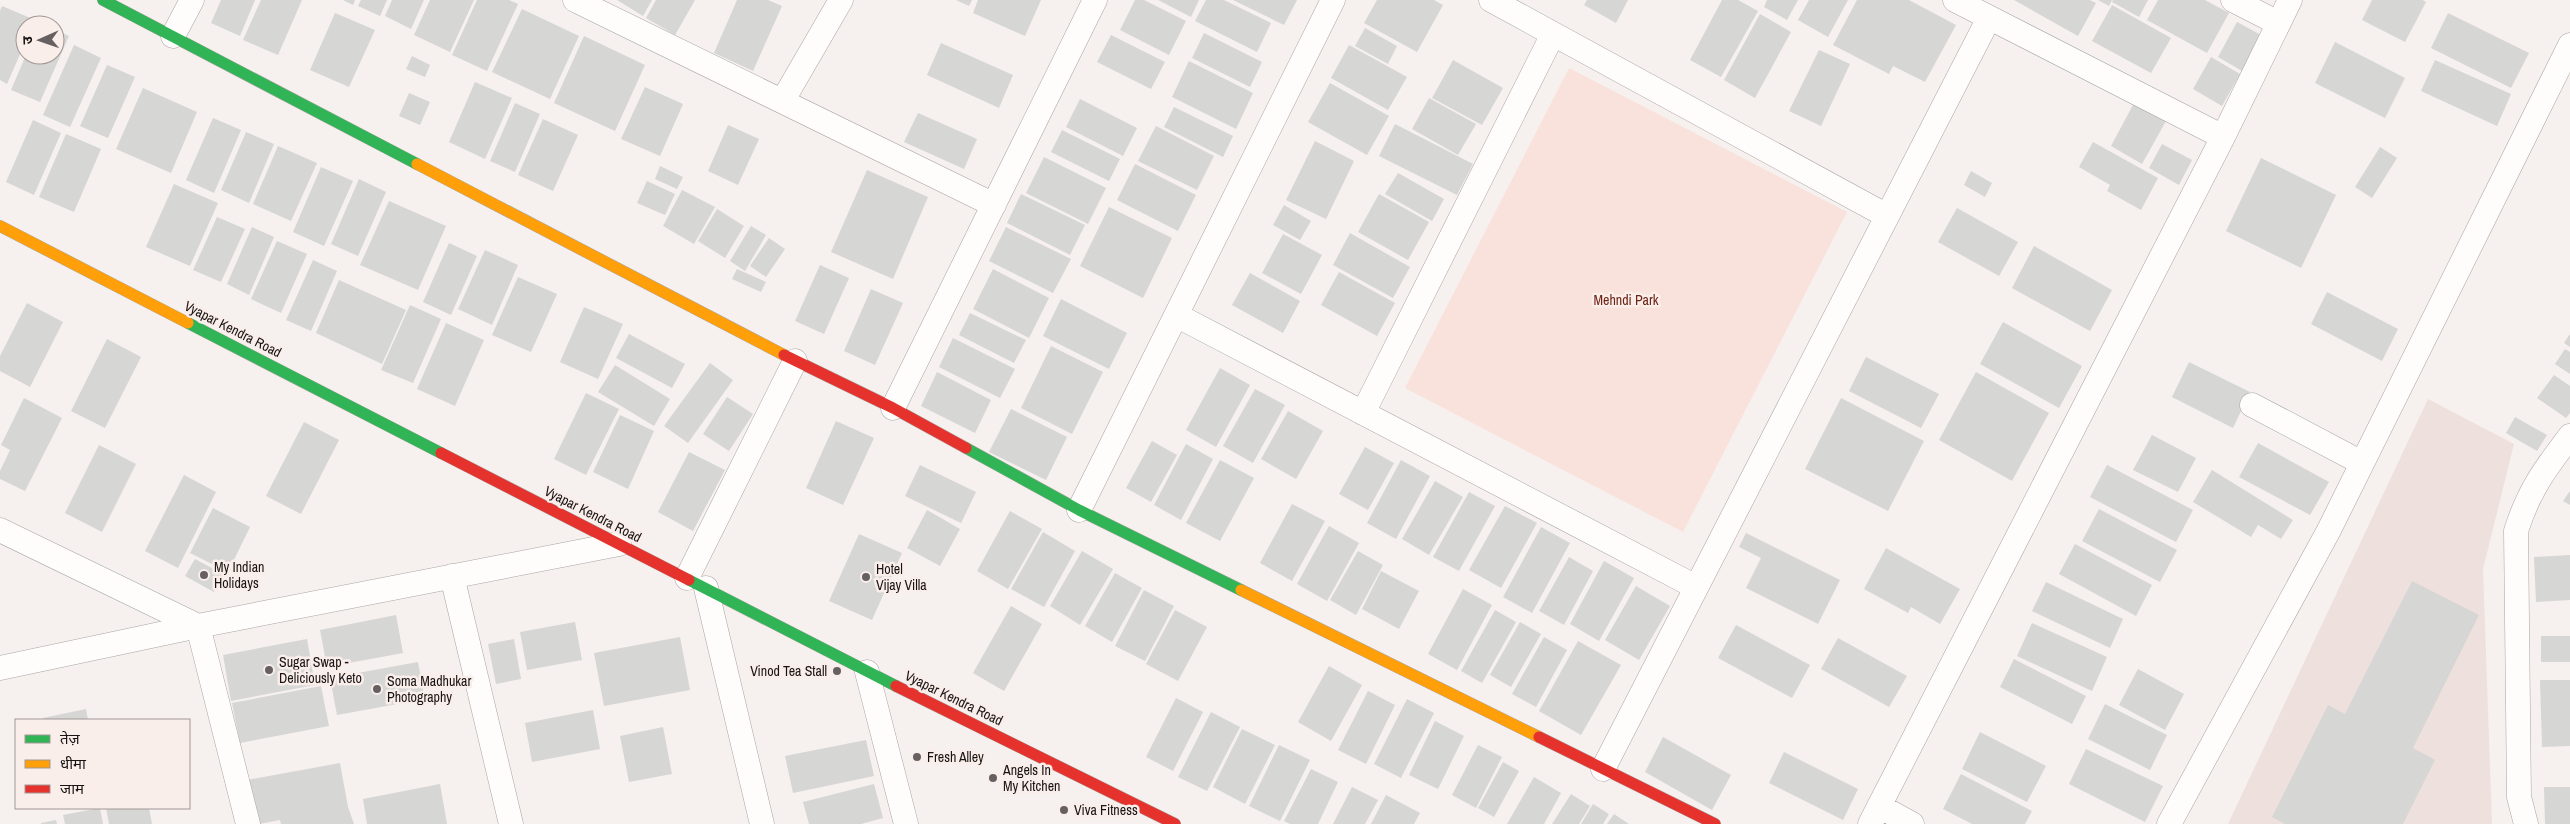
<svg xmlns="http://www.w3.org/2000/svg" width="2570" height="824" viewBox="0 0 2570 824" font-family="'Archivo Narrow','Noto Sans Devanagari',sans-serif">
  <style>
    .built { fill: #eee0dd }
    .green { fill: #fae2dc }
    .building { fill: #d6d6d5 }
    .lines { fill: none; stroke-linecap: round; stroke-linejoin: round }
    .street-casing { stroke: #aaa5a4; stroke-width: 25 }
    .fast-casing { stroke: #aaa5a4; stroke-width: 12 }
    .slow-casing { stroke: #aaa5a4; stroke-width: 12 }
    .jam-casing { stroke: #aaa5a4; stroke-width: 12 }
    .street { stroke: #fefdfc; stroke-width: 24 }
    .fast { stroke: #30b455; stroke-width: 11 }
    .slow { stroke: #ff9f0a; stroke-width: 11 }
    .jam { stroke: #e5322d; stroke-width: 11 }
    .poi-dot { fill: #666160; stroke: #faeeeb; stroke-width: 2 }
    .labels { text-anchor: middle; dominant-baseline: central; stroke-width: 5; stroke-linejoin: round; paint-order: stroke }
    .park-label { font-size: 14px; fill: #6f2314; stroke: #faeeeb }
    .street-label { font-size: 14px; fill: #181413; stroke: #faeeeb }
    .poi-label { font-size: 14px; fill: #181413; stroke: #faeeeb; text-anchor: start }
  </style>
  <rect width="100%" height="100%" fill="#f6f0ee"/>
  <path class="built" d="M2428 399 2514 444 2483 569 2492 824H2228Z"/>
  <path class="green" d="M1569 68 1847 212 1683 532 1405 388Z"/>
  <path class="building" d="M221 0H255L240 36 211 23Z
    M261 0H302L278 55 243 40Z
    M343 0H355L353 5Z
    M361 0H387L380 16 358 6Z
    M392 0H424L411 29 385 16Z
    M430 0H474L450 52 414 35Z
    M477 0H509L518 4 487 71 452 55Z
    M617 0H652L643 16Z
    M656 0H695L675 35 646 18Z
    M737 0H768L782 6 753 71 714 53Z
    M956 0H972L969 6Z
    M978 0H1041L1025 36 973 13Z
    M1135 0H1144L1186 21 1169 55 1120 30Z
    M1158 0H1199L1191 17Z
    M1206 0H1224L1271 23 1257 52 1195 21Z
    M1233 0H1297L1284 25Z
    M1377 0H1434L1443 5 1417 52 1364 23Z
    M1587 0H1628L1616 23 1584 5Z
    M1722 0H1738L1758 11 1721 77 1690 60Z
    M1767 0H1798L1787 20 1764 7Z
    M1809 0H1848L1828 37 1798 20Z
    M1857 0H1909L1956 25 1925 82 1893 66 1889 74 1833 45Z
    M2014 0H2090L2096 3 2078 36Z
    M2098 0H2112L2109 6Z
    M2113 0H2148L2139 17 2112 2Z
    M2158 0H2205L2229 13 2207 53 2147 20Z
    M2372 0H2423L2426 2 2405 42 2362 20Z
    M2112 5 2171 38 2151 73 2092 41Z
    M2 6 35 20 33 25H25V43L7 84 0 80V11Z
    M522 9 579 36 550 99 492 72Z
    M335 13 375 30 349 87 310 70Z
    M2448 13 2529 53 2511 88 2431 48Z
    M1760 14 1791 32 1755 98 1724 80Z
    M2237 22 2261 35 2242 71 2218 57Z
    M1365 28 1397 46 1388 64 1355 46Z
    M55 30 69 36 40 102 11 90 26 55H55Z
    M1204 33 1262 62 1250 87 1192 58Z
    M1111 35 1165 62 1151 89 1097 62Z
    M584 36 645 65 615 131 554 103Z
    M2335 42 2405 78 2385 118 2315 83Z
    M941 43 1013 75 999 108 927 75Z
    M74 45 101 58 70 127 43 115Z
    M1349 45 1407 77 1388 110 1331 78Z
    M1819 50 1850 64 1821 126 1789 111Z
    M412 56 430 65 425 77 406 69Z
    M2211 57 2240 74 2222 106 2193 89Z
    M1453 60 1503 88 1482 125 1432 98Z
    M2435 60 2511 94 2497 126 2421 91Z
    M1189 61 1253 93 1236 129 1172 97Z
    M107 65 135 77 108 138 80 126Z
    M475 82 512 98 485 159 449 142Z
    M1330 83 1389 116 1367 155 1308 122Z
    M645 87 683 104 660 156 621 139Z
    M143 88 197 112 171 173 116 149Z
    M409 93 430 102 420 125 399 116Z
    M1429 98 1476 124 1458 155 1412 129Z
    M1080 99 1137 128 1123 156 1066 127Z
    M515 103 540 114 515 172 490 161Z
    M2134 103 2166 121 2142 164 2111 146Z
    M1174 107 1233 136 1223 157 1164 127Z
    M918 113 977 139 964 169 904 142Z
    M213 118 241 130 214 193 186 180Z
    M543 119 578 135 553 191 518 175Z
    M33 120 61 133 34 195 6 182Z
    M1395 124 1473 164 1457 195 1379 156Z
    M728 125 759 139 738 185 708 171Z
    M1156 126 1214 156 1197 190 1138 161Z
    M1062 130 1120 159 1109 181 1051 152Z
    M246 132 274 144 249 203 221 190Z
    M66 134 101 149 74 212 39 197Z
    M1315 141 1354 161 1326 219 1286 200Z
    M2093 142 2158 178 2141 210 2107 191 2110 185 2079 167Z
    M2162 144 2192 160 2179 185 2149 168Z
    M278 146 317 163 291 221 253 204Z
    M2380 147 2397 158 2372 198 2355 187Z
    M1044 157 1106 188 1088 224 1026 193Z
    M2261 158 2336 195 2301 268 2226 231Z
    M1135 164 1196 195 1178 231 1117 200Z
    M660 166 683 177 677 189 655 179Z
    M321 167 353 181 324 246 293 232Z
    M867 170 928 197 893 279 831 252Z
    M1971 171 1992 183 1985 197 1964 185Z
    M1398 173 1444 199 1432 221 1385 194Z
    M359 179 386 192 358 256 331 244Z
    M647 181 675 194 665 215 637 203Z
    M174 184 218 203 190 266 146 247Z
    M682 190 715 207 694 244 663 226Z
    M1021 194 1085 225 1070 255 1007 223Z
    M1379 194 1429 222 1408 260 1358 232Z
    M389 201 446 226 418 290 360 265Z
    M1284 205 1311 221 1300 240 1273 225Z
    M1109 207 1172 238 1143 298 1080 266Z
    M1957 208 2018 242 1999 276 1938 242Z
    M717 209 744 226 725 258 698 241Z
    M217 217 245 229 221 282 193 270Z
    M751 226 766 235 745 271 730 261Z
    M252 227 274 237 249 295 227 284Z
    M1006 227 1071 259 1053 293 989 261Z
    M1350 233 1410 267 1393 298 1333 265Z
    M1283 234 1322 255 1301 294 1262 273Z
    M769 238 785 249 766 277 750 266Z
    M277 241 307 254 281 313 251 299Z
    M449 243 477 256 451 315 423 302Z
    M2034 246 2112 290 2090 331 2012 288Z
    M485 250 518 265 492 325 458 309Z
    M313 260 337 271 311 331 286 320Z
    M820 265 849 278 824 334 795 321Z
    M737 269 766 282 761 292 732 279Z
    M993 269 1049 298 1029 338 973 309Z
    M1339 272 1395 303 1377 336 1321 305Z
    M1250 273 1300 301 1283 333 1232 305Z
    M518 277 557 294 531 352 492 335Z
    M339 280 406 310 382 364 316 333Z
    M871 289 903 303 875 365 844 351Z
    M2327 292 2398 329 2382 361 2311 324Z
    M1061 299 1127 333 1109 369 1043 336Z
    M27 303 63 322 30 387 0 371V356Z
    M410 305 441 319 413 383 381 370Z
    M584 307 623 324 598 379 560 362Z
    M970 313 1026 340 1014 363 959 335Z
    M2003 322 2082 366 2059 408 1980 364Z
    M446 323 484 340 455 406 417 389Z
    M629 334 685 364 672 388 616 358Z
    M2570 334V347L2564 343Z
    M953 338 1015 369 1000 398 939 367Z
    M107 339 141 357 105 428 71 411Z
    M1051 346 1103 372 1072 434 1021 408Z
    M2565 349 2570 352V374L2555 364Z
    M1866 357 1939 394 1921 428 1849 391Z
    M2189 362 2250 392 2233 428 2172 397Z
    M710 363 733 380 688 443 664 426Z
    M615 365 670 399 654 426 598 392Z
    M1220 368 1250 385 1216 447 1186 430Z
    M937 372 991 400 975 433 921 406Z
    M1976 372 2049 413 2012 481 1939 440Z
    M2554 375 2570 386V413L2566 418 2537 398Z
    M1255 389 1285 405 1253 463 1223 446Z
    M586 393 619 409 586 475 554 459Z
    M727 397 753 414 729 451 703 434Z
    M24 398 62 418 25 491 0 479V471L10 450 1 445Z
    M1841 398 1924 441 1888 511 1805 469Z
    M1011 409 1067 437 1046 480 989 452Z
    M1288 411 1323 431 1296 479 1261 459Z
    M620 415 654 431 628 489 593 472Z
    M2515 417 2547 435 2537 451 2506 433Z
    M836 421 874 438 843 505 806 488Z
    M304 422 339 440 301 514 266 496Z
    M2152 435 2196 458 2178 492 2133 470Z
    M1152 441 1177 455 1151 502 1126 488Z
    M2258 443 2329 482 2310 515 2239 477Z
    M1186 444 1213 459 1181 520 1154 505Z
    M99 445 136 464 102 532 65 513Z
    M1365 447 1394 463 1368 510 1339 494Z
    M689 452 725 470 693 531 658 512Z
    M1220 460 1254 478 1220 541 1186 523Z
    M1401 460 1430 476 1396 539 1367 523Z
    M920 465 976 492 961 523 905 496Z
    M2107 465 2193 510 2176 542 2090 497Z
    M2212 470 2293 520 2281 539 2258 525 2251 537 2193 502Z
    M184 475 216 492 178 568 145 551Z
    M1435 481 1463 497 1429 555 1402 539Z
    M2570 491V505L2563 501Z
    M1469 492 1495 506 1459 571 1433 557Z
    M1292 504 1325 521 1292 581 1260 563Z
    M1505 506 1537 523 1501 588 1469 570Z
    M213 508 250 527 228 572 190 553Z
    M2099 509 2177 550 2160 582 2082 541Z
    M927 510 960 529 940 566 907 548Z
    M1010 511 1042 529 1008 589 977 571Z
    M1329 526 1359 543 1327 601 1297 584Z
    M1541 527 1570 543 1532 613 1503 597Z
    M1043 532 1075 551 1044 607 1011 589Z
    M1746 533 1840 580 1818 624 1746 588 1761 558 1739 547Z
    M859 534 902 553 872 620 829 601Z
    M2075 544 2152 585 2136 616 2059 574Z
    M1886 548 1960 589 1940 624 1911 607 1908 613 1864 589Z
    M1082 551 1113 569 1080 625 1050 606Z
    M1358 551 1383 565 1356 615 1330 600Z
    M2570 555V600L2536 602 2534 557Z
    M1569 557 1593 571 1564 625 1539 611Z
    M195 559 223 574 214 592 185 576Z
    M1604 561 1634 578 1599 641 1570 624Z
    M1381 571 1419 591 1399 629 1362 609Z
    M1115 573 1142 588 1112 642 1085 626Z
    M2412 581 2479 615 2413 748 2435 760 2403 824H2285L2272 817 2328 705 2345 714Z
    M2046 582 2123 619 2110 648 2032 611Z
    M1636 586 1670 606 1639 660 1605 640Z
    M1463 589 1492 605 1457 670 1428 654Z
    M1144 590 1174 606 1145 661 1115 646Z
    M1011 606 1042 624 1004 691 973 673Z
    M1175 610 1207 627 1178 681 1146 664Z
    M1495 610 1516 622 1482 683 1461 671Z
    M396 615 403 653 327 667 320 630Z
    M575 622 582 660 527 670 520 632Z
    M1520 622 1541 634 1511 687 1490 675Z
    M2032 623 2107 657 2092 691 2017 656Z
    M1736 625 1810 665 1792 698 1718 658Z
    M2541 636H2570V662H2541Z
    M680 637 690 690 604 706 594 653Z
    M1544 637 1567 650 1536 707 1512 694Z
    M1838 638 1907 676 1889 707 1821 669Z
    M307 639 315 685 231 701 223 655Z
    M514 639 521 679 496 684 488 644Z
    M1578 641 1621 665 1581 735 1539 711Z
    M2014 659 2086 696 2072 724 2000 687Z
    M418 662 425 699 337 715 330 678Z
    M1329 666 1362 685 1331 741 1298 722Z
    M2138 669 2184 694 2165 730 2119 705Z
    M2540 680H2570V746L2542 747Z
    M321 686 329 726 240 743 232 703Z
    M1368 691 1395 705 1366 764 1338 750Z
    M1176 698 1203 712 1173 771 1146 757Z
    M1407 699 1434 713 1401 778 1374 764Z
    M2105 704 2167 735 2150 770 2088 739Z
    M86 709 88 720H44L43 718Z
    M593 710 600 749 532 762 525 723Z
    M1211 712 1240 727 1207 791 1178 777Z
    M1435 721 1464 736 1438 789 1409 775Z
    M663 727 672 774 629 782 620 736Z
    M1242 729 1275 745 1245 804 1213 787Z
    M1980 732 2046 766 2027 802 1962 769Z
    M1663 737 1731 775 1712 810 1645 772Z
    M866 740 874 776 793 793 785 756Z
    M1279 745 1310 760 1280 821 1249 806Z
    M1478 745 1502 757 1476 808 1452 795Z
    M2086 749 2163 786 2145 822 2069 784Z
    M1784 752 1858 789 1843 820 1769 783Z
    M1503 762 1519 771 1494 817 1478 808Z
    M340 763 348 807 354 824H281L280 820 259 824 247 780Z
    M1311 769 1338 782 1318 824H1290L1284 821Z
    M1961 774 2032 811 2025 824H1972L1943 809Z
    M1534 777 1561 793 1544 824H1507Z
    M440 784 447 824H367L363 799Z
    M874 784 883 818 861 824H809L803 802Z
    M1352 787 1378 800 1365 824H1333Z
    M2544 787H2570V824H2545Z
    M1571 794 1590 806 1579 824H1552Z
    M1386 795 1420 813 1414 824H1371Z
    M1593 804 1609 814 1603 824H1581Z
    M100 808 103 824H65L63 815Z
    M106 808H149L152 824H109Z
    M1614 814 1629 824H1607Z
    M56 820 57 824H41V823Z"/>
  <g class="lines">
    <defs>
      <path id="street" d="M575 0 994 205
        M1491 0 1887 216
        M1955 0 2223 137
        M2233 0 2278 23
        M173 36 192 0
        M783 100 841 0
        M1176 315 1696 587
        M2252 405 2362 463
        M893 408 1095 0
        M1363 413 1553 34
        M1079 510 1333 0
        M0 530 198 626 248 824
        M452 576 511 824
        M687 578 795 361
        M706 588 762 824
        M0 668 198 626 619 544
        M867 672 906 824
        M1603 769 1989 18
        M1879 806 1912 824
        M1870 824 2223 137 2290 0
        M2169 824 2329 530 2570 45
        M2526 824 2519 797 2516 531C2529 490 2545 469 2570 436"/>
      <path id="fast" d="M103 0 417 164
        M188 323 441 453
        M966 448 1079 510 1241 590
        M689 580 896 686"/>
      <path id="slow" d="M417 164 784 355
        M0 226 188 323
        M1241 590 1539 737"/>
      <path id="jam" d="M784 355 893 408 966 448
        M441 453 689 580
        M896 686 1175 824
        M1539 737 1715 824"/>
    </defs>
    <use href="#street" class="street-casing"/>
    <use href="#fast" class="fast-casing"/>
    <use href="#slow" class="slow-casing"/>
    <use href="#jam" class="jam-casing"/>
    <use href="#street" class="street"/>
    <use href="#fast" class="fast"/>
    <use href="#slow" class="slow"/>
    <use href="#jam" class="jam"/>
  </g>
  <g class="poi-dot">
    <circle cx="204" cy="575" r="5"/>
    <circle cx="866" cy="577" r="5"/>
    <circle cx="269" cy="670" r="5"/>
    <circle cx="837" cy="671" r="5"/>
    <circle cx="377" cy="689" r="5"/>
    <circle cx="917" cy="757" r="5"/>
    <circle cx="993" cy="778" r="5"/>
    <circle cx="1064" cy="810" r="5"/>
  </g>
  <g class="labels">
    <g class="park-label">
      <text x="1626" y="300">Mehndi Park</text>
    </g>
    <g class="street-label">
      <text transform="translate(233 329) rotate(27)">Vyapar Kendra Road</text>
      <text transform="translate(593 514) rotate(27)">Vyapar Kendra Road</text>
      <text transform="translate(954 698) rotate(26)">Vyapar Kendra Road</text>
    </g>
    <g class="poi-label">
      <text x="214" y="567">My Indian<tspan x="214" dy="16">Holidays</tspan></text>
      <text x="876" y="569">Hotel<tspan x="876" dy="16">Vijay Villa</tspan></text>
      <text x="279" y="662">Sugar Swap -<tspan x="279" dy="16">Deliciously Keto</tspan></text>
      <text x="827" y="671" text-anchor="end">Vinod Tea Stall</text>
      <text x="387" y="681">Soma Madhukar<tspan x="387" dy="16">Photography</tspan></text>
      <text x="927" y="757">Fresh Alley</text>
      <text x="1003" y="770">Angels In<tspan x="1003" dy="16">My Kitchen</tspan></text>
      <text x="1074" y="810">Viva Fitness</text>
    </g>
  </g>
  <rect x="15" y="719" width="175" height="90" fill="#faeeeb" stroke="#a09795"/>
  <rect x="25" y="735" width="25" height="8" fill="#30b455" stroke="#a09795"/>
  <text x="60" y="744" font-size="15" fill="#181413">तेज़</text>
  <rect x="25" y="760" width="25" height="8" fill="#ff9f0a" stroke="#a09795"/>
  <text x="60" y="769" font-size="15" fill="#181413">धीमा</text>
  <rect x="25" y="785" width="25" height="8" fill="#e5322d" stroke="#a09795"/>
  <text x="60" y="794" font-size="15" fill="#181413">जाम</text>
  <g transform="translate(40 40) rotate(268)"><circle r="24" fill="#faeeeb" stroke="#a09795"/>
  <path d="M0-4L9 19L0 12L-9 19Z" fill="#666160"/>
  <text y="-8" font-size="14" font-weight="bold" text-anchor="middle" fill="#181413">उ</text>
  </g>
</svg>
